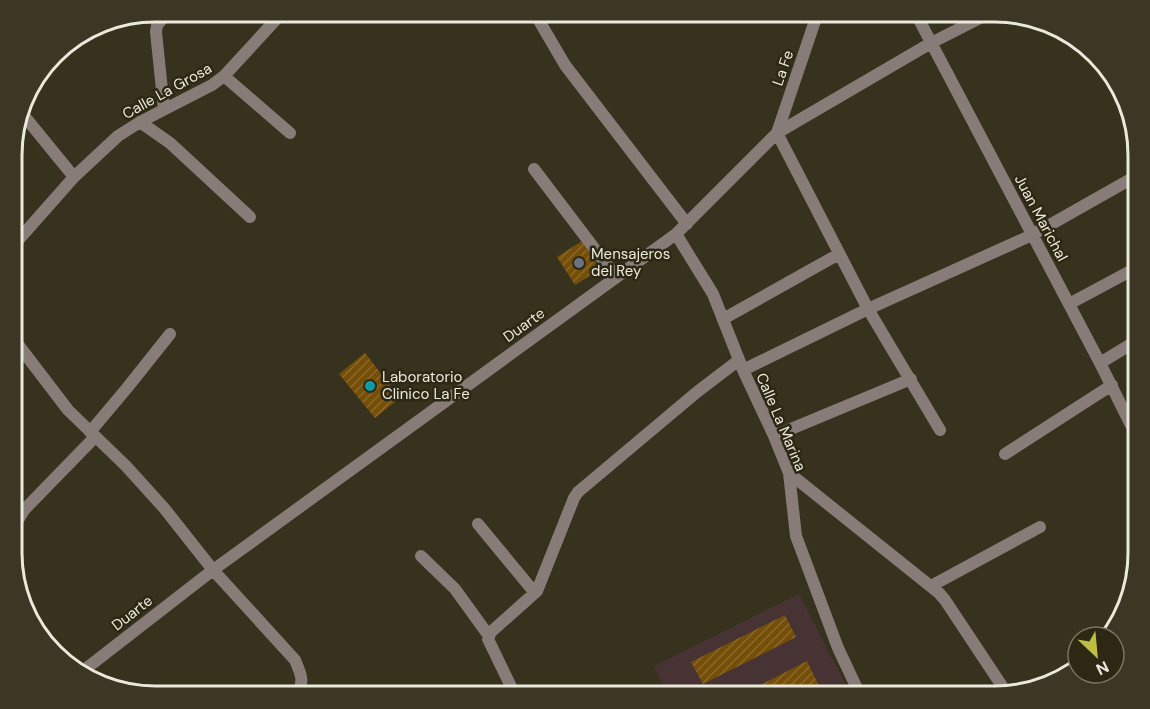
<svg xmlns="http://www.w3.org/2000/svg" width="1150" height="709" viewBox="0 0 1150 709" font-family="'DM Sans',sans-serif">
  <style>
    .education { fill: #483334 }
    .building { fill: url(#building-hatch) }
    .lines { fill: none; stroke-linecap: round; stroke-linejoin: round }
    .street { stroke: #877c77; stroke-width: 12 }
    .worship-dot { fill: #6b7280; stroke: #2c2814; stroke-width: 2 }
    .culture-dot { fill: #0f9aa8; stroke: #2c2814; stroke-width: 2 }
    .labels { text-anchor: middle; dominant-baseline: central; stroke-width: 5; stroke-linejoin: round; paint-order: stroke }
    .street-label { font-size: 15px; fill: #ebe9dc; stroke: #2c2814 }
    .poi-label { font-size: 15px; fill: #ebe9dc; stroke: #2c2814; text-anchor: start }
    .rim { fill: none; stroke: #ebe9dc; stroke-width: 3 }
  </style>
  <defs>
    <pattern id="building-hatch" width="6" height="6" patternUnits="userSpaceOnUse" patternTransform="scale(1.5)"><rect width="6" height="6" fill="#754e07"/><path d="M-1 1l2-2M0 6l6-6M5 7l2-2" fill="none" stroke="#89682b"/></pattern>
  </defs>
  <rect width="100%" height="100%" fill="#36321d"/>
  <path class="education" d="M799 594 852 697H668L654 666Z"/>
  <path class="building" d="M582 241 600 269 575 285 557 257Z
    M365 353 400 398 375 418 339 374Z
    M785 615 796 637 703 684 691 662Z
    M807 661 821 690 808 697H737Z"/>
  <g class="lines">
    <path class="street" d="M534 12 565 65 687 224
      M818 12 777 133 868 309 940 430
      M915 12 1100 363 1138 439
      M224 76 290 133
      M164 109 156 32 157 25 168 12
      M21 112 74 177
      M140 122 170 143 250 217
      M534 169 616 277
      M676 234 713 294 743 370 774 436 789 473 796 536 838 648 861 697
      M13 246 74 177 118 136 140 122 212 85 224 76 283 12
      M1069 304 1138 267
      M723 319 839 254
      M13 338 68 410 126 466 164 508 213 570 295 660C302 676 305 682 295 697
      M1100 363 1138 340
      M743 370 868 309 1032 235 1138 175
      M90 432 127 388 170 334
      M774 436 911 379
      M1005 454 1112 385
      M789 473 939 593 945 600 1008 695
      M478 524 535 593
      M13 528 24 510 95 437
      M421 556 455 589 489 636
      M931 586 1040 527
      M79 674 213 570 676 234 777 133 931 43 992 12
      M516 697 488 639 491 632 537 591 574 498 578 492 697 392 739 360"/>
  </g>
  <circle class="worship-dot" cx="579" cy="263" r="6"/>
  <circle class="culture-dot" cx="370" cy="386" r="6"/>
  <g class="labels">
    <g class="street-label">
      <text transform="translate(783 68) rotate(-71)">La Fe</text>
      <text transform="translate(167 91) rotate(-29)">Calle La Grosa</text>
      <text transform="translate(1041 218) rotate(62)">Juan Marichal</text>
      <text transform="translate(524 325) rotate(-36)">Duarte</text>
      <text transform="translate(781 422) rotate(67)">Calle La Marina</text>
      <text transform="translate(132 613) rotate(-38)">Duarte</text>
    </g>
    <g class="poi-label">
      <text x="591" y="254">Mensajeros<tspan x="591" dy="17">del Rey</tspan></text>
      <text x="382" y="377">Laboratorio<tspan x="382" dy="17">Clinico La Fe</tspan></text>
    </g>
  </g>
  <path d="M0 0H1150V709H0ZM155 22H995A133 133 0 0 1 1128 155V553A133 133 0 0 1 995 686H155A133 133 0 0 1 22 553V155A133 133 0 0 1 155 22Z" fill="#3b3724" fill-rule="evenodd"/>
  <path class="rim" d="M155 22H995A133 133 0 0 1 1128 155V553A133 133 0 0 1 995 686H155A133 133 0 0 1 22 553V155A133 133 0 0 1 155 22Z"/>
  <g transform="translate(1096 655) rotate(154)"><circle r="28" fill="#2c2814" stroke="#787564" stroke-width="1.5"/>
  <path d="M0-4.5L10 22L0 15L-10 22Z" fill="#bebf42"/>
  <text y="-9" font-size="16" font-weight="bold" text-anchor="middle" fill="#ebe9dc">N</text>
  </g>
</svg>
